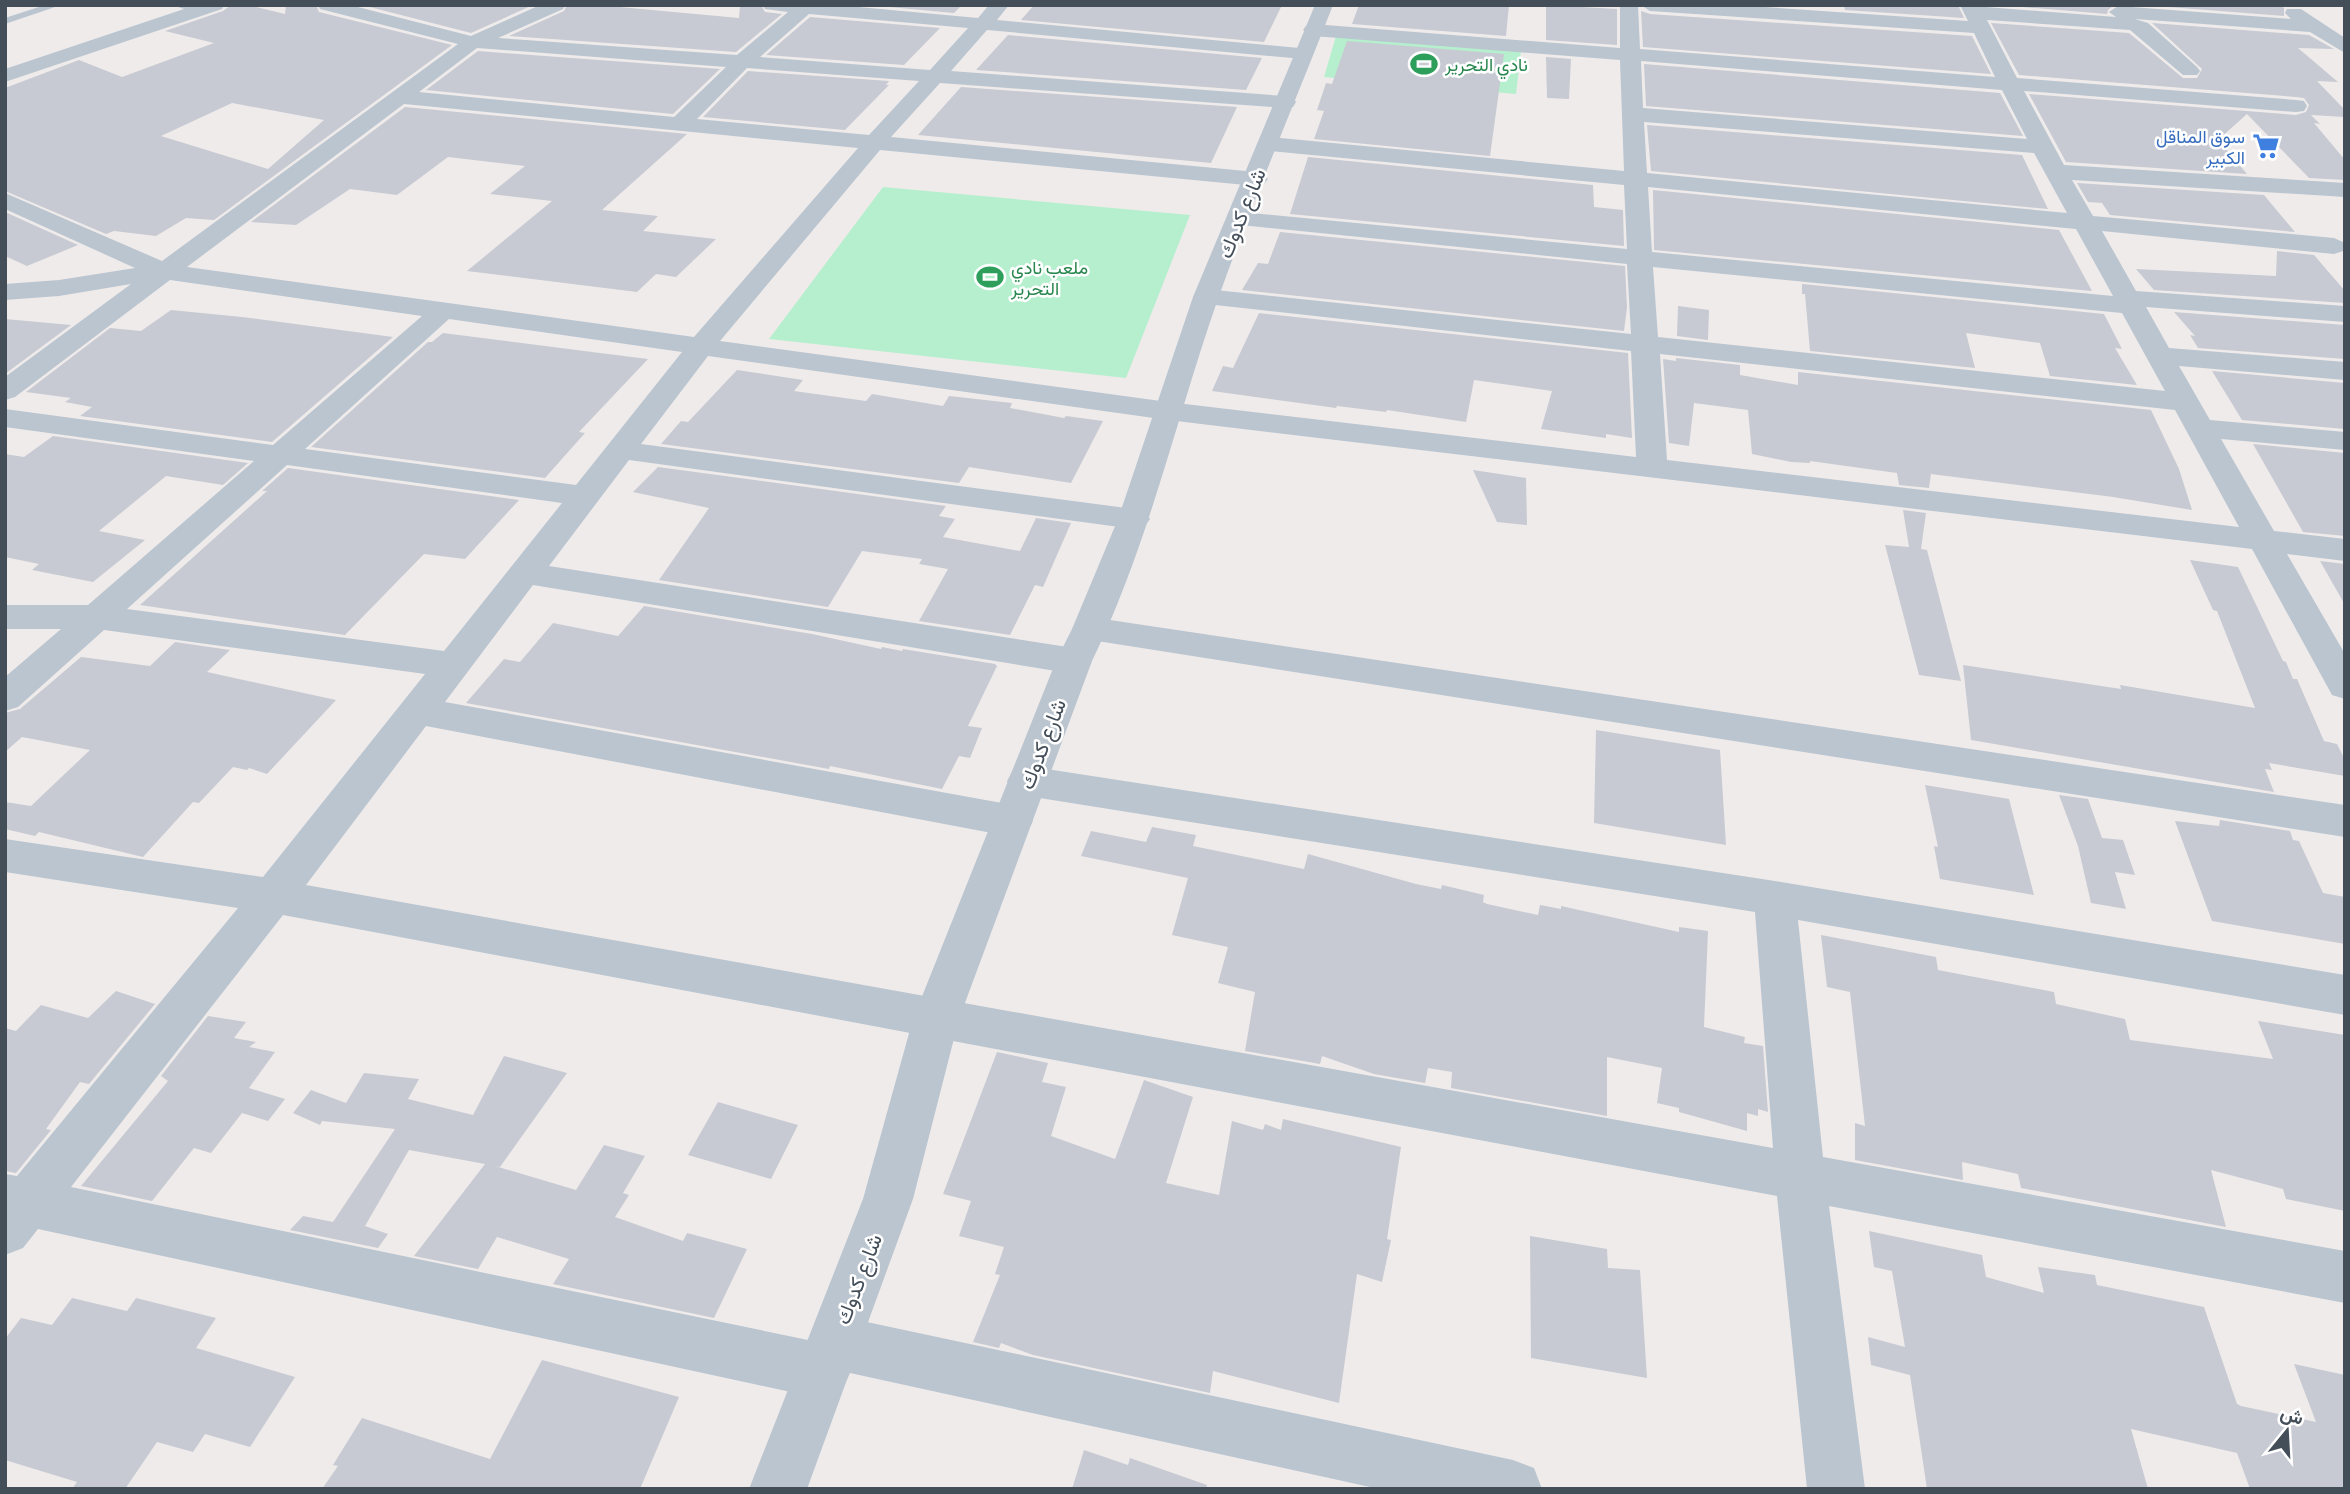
<svg xmlns="http://www.w3.org/2000/svg" width="2350" height="1494" viewBox="0 0 2350 1494" font-family="Manrope,Vazirmatn,sans-serif">
  <style>
    .green { fill: #b6efce }
    .building { fill: #c7cad2; fill-rule: evenodd }
    .lines { fill: none; stroke-linecap: round; stroke-linejoin: round }
    .service { fill: #bbc5cf; fill-rule: evenodd }
    .minor { fill: #bbc5cf; fill-rule: evenodd }
    .tertiary { fill: #bbc5cf; fill-rule: evenodd }
    .labels { text-anchor: middle; dominant-baseline: central; stroke-width: 5; stroke-linejoin: round; paint-order: stroke }
    .far-leisure-label { font-size: 18px; fill: #27864d; stroke: #fff; text-anchor: start }
    .far-shop-label { font-size: 18px; fill: #366cbe; stroke: #fff; text-anchor: end }
    .street-label { font-size: 21px; fill: #434e59; stroke: #fff }
  </style>
  <rect width="100%" height="100%" fill="#efebeb"/>
  <path class="green" d="M1336 36 1521 51 1516 94 1324 77Z
    M883 187 1190 215 1126 378 769 339Z"/>
  <path class="building" d="M231 5H248L285 14 286 5H316L319 12 452 45 214 220 186 218 156 236 114 231 106 234 5 191V88L79 60 122 77 214 43 165 31 223 11ZM232 103 324 120 268 169 161 136Z
    M362 5H533L471 33Z
    M567 5H598L739 18 740 5H761L765 12 782 14 736 52 509 36 564 11Z
    M868 5H962L954 13Z
    M1034 5H1282L1264 42 1021 20Z
    M1359 5H1509L1506 36 1352 24Z
    M1546 5 1617 9V45L1546 40Z
    M1844 5H1958L1964 18 1845 10Z
    M1997 5H2114L2108 10 2107 14Z
    M2143 5H2280L2284 8V16Z
    M1641 11 1650 14 1972 36 1991 74 1643 47Z
    M810 17 940 28 904 65 766 55Z
    M1991 23 2129 33 2183 78H2197L2202 69 2152 23 2309 35 2334 49 2298 48 2338 82 2317 81 2345 110V117L2311 115 2320 124 2314 123 2345 160V180L2309 178 2247 114 2218 140 2247 174 2066 162 2029 94 2296 115 2306 112 2309 105 2304 98 2296 97 2019 75Z
    M1008 35 1262 58 1246 90 976 70Z
    M1347 41 1504 54 1490 156 1314 139 1324 111 1317 110 1326 83 1332 84Z
    M478 51 720 69 673 114 426 90Z
    M1546 57 1571 59 1569 99 1547 98Z
    M1644 64 2000 93 2023 136 1646 106Z
    M748 71 889 81 886 85H889L845 130 703 117Z
    M961 87 1237 107 1211 163 918 135Z
    M405 107 687 134 602 210 658 216 643 231 716 239 676 277 656 274 637 292 467 271 552 201 490 194 525 166 448 157 397 195 350 189 296 225 251 222Z
    M1647 125 2022 155 2048 209 1651 171Z
    M1308 157 1593 185 1594 207 1623 210 1624 246 1290 214Z
    M2077 183 2264 195 2295 232 2110 215 2102 203 2088 202Z
    M1653 190 2059 230 2092 291 1654 250Z
    M5 212 78 245 27 266 5 256Z
    M1280 232 1625 266 1627 307 1624 331 1242 290 1258 263 1268 264Z
    M2277 251 2314 255 2345 291V303L2154 290 2136 269 2276 276Z
    M1802 284 2104 314 2122 349 2115 348 2137 385 2050 376 2040 343 1966 333 1975 368 1810 351 1805 294H1802Z
    M1678 306 1709 310 1708 340 1677 336Z
    M171 310 242 317 393 337 272 442 80 416 92 407 65 402 71 398 26 392 110 328 141 331Z
    M2174 312 2345 325V359L2198 348 2190 335 2195 336Z
    M1259 313 1628 353 1632 438 1606 434V438L1541 429 1552 391 1474 380 1466 422 1387 410 1386 412 1337 406 1336 408 1212 391 1223 366 1233 368Z
    M5 319 71 325 5 374Z
    M443 333 592 352 648 359 579 432 585 433 545 478 311 447 428 342H432Z
    M1676 358 1740 365V375L1798 385V372L2151 410 2179 469 2192 510 2113 497 1931 474 1929 488 1899 485 1897 473 1810 461V463L1791 462 1752 454 1748 410 1694 403 1689 446 1669 443 1663 359 1676 361Z
    M737 370 803 380 794 391 866 401 872 394 943 406 949 396 1012 403 1010 408 1064 418 1066 416 1103 421 1071 483 969 467 959 483 661 444 681 421 688 422Z
    M2212 371 2345 383V429L2242 420Z
    M53 436 248 463 223 485 166 476 99 531 145 540 93 582 32 570 39 564 5 557V454L24 457Z
    M2253 444 2345 453V536L2303 532Z
    M658 467 946 506 939 516 955 519 943 537 1020 551 1036 518 1071 523 1043 587 1035 585 1010 635 919 621 948 569 919 564 922 559 862 551 828 607 659 580 709 508 633 492Z
    M288 468 519 500 465 559 424 554 345 635 140 605 267 491H262Z
    M1473 470 1526 478 1527 525 1497 522Z
    M1903 510 1926 513 1921 549 1927 550 1961 681 1919 675 1885 545 1909 547Z
    M2190 560 2238 567 2283 661 2286 662 2293 679H2297L2324 741 2337 744 2345 760V776L2269 763 2272 770 2265 769 2274 792 1971 740 1963 665 2121 689 2120 685 2255 708 2217 611 2213 610Z
    M2320 561 2345 564V605Z
    M644 606 812 634 881 649 882 647 902 651 903 649 995 664 997 666 968 726 982 728 970 758 959 756 942 789 830 766 829 769 466 703 504 659 520 662 553 623 618 636Z
    M175 642 230 650 207 672 336 700 267 774 249 768 247 770 233 767 199 803 193 802 143 857 39 832 35 836 5 829V802L31 806 90 750 22 737 5 752V713L20 709 81 657 150 666Z
    M1596 730 1720 750 1726 845 1594 823Z
    M1925 785 2009 799 2034 895 1940 879 1934 846 1938 847Z
    M2059 795 2088 799 2102 838 2123 840 2135 875 2115 872 2126 909 2091 903 2078 846Z
    M2220 820 2290 831 2293 840 2299 841 2323 893 2345 897V944L2212 921 2175 821 2219 826Z
    M1152 827 1196 835 1193 846 1304 869 1308 854 1416 884 1441 889 1442 885 1484 895 1483 902 1487 904 1538 915 1540 905 1561 909V906L1679 932V927L1708 931 1704 1027 1745 1037 1744 1043 1763 1046 1768 1112 1758 1109V1116L1747 1113V1131L1679 1112V1108L1657 1103 1662 1068 1607 1057V1116L1451 1088 1452 1072 1428 1068 1425 1083 1374 1074 1322 1056 1320 1064 1245 1051 1255 992 1218 983 1228 947 1172 935 1188 878 1081 856 1091 831 1146 842Z
    M1821 935 1936 957 1938 970 2054 992 2056 1004 2125 1019 2130 1040 2273 1059 2258 1021 2345 1035V1211L2286 1199 2283 1189 2211 1170 2226 1227 2021 1188 2018 1174 1962 1162 1963 1180 1855 1160V1123L1865 1126 1850 992 1827 987Z
    M116 991 155 1004 89 1084 80 1082 46 1129 51 1130 16 1173 5 1171V1028L16 1031 41 1005 88 1018Z
    M208 1016 246 1022 234 1038 256 1042 249 1047 275 1052 249 1088 285 1099 268 1121 242 1113 211 1153 194 1148 152 1201 81 1186 168 1081 161 1076Z
    M997 1052 1048 1063 1042 1082 1066 1087 1051 1136 1115 1159 1144 1080 1193 1097 1166 1183 1219 1195 1232 1121 1263 1130 1265 1124 1281 1130 1283 1119 1401 1147 1387 1239 1391 1240 1382 1282 1357 1274 1339 1403 1213 1371 1210 1393 1033 1355 1001 1343 999 1348 973 1342 1000 1275 995 1274 1004 1247 959 1236 971 1201 943 1194Z
    M504 1056 567 1073 500 1167 495 1166 576 1190 604 1145 645 1156 623 1193 629 1195 615 1217 683 1241 687 1233 747 1249 714 1318 553 1284 569 1259 497 1237 478 1269 414 1256 485 1164 409 1150 365 1226 388 1234 378 1248 290 1230 303 1216 333 1222 395 1129 322 1121 320 1125 293 1113 311 1090 346 1103 364 1073 419 1079 408 1099 473 1115Z
    M718 1102 798 1125 771 1179 688 1155Z
    M1869 1231 1982 1255 1986 1277 2044 1293 2038 1267 2095 1275 2097 1285 2204 1307 2237 1404 2241 1406 2316 1422 2294 1364 2345 1375V1489H2250L2237 1453 2131 1429 2148 1489H1927L1910 1375 1871 1365 1868 1337 1905 1347 1892 1271 1874 1267Z
    M1530 1236 1607 1249 1608 1268 1640 1270 1647 1378 1531 1358Z
    M72 1298 127 1311 136 1298 216 1318 196 1348 295 1377 250 1447 205 1434 193 1452 157 1442 125 1489H72L77 1482 5 1460V1339L21 1318 52 1325Z
    M542 1360 679 1397 640 1489H322L338 1466 333 1465 362 1418 490 1459Z
    M1084 1450 1128 1465 1130 1458 1207 1485 1206 1489H1072Z"/>
  <g class="lines">
    <path class="service" d="M45 5H61L5 24V18Z
      M172 5H190L204 11 199 14Z"/>
    <path class="minor" d="M196 5H224L222 9 5 82V69Z
      M318 5H350L471 36 540 5H565L563 9 498 38 737 55 788 12 765 9 763 5H837L978 18 989 5H1009L997 20 1310 49 1313 53 1310 57 1303 59 987 30 951 71 1285 96 1293 97 1296 102 1293 107 1285 108 940 83 891 137 1256 172 1264 174 1268 179 1264 184 1256 186 880 150 720 341 1168 402 1636 457 1631 351 1197 303 1193 297 1197 291 1206 289 1631 334 1627 264 1231 224 1228 219 1231 214 1240 212 1627 249 1624 185 1269 151 1261 149 1258 144 1261 139 1269 137 1624 171 1620 60 1313 36 1303 30 1306 26 1313 24 1620 48V5H1638L1640 49 1995 77 1974 33 1650 11 1641 5H1735L1968 21 1960 5 2116 17 2109 12 2118 6 2291 19 2285 13 2287 9H2301L2345 38V53L2310 32 2135 19 2148 23 2197 67 2200 71 2197 75H2183L2130 30 1987 20 2017 78 2296 100 2304 101 2307 106 2304 111 2296 112 2024 91 2064 165 2345 183V197L2072 180 2093 216 2334 238 2345 243 2343 251 2334 254 2102 231 2136 291 2345 306V322L2146 307 2169 348 2345 362V380L2179 366 2210 420 2345 432V450L2221 439 2274 531 2345 539V561L2287 554 2345 654V699L2332 695 2252 549 1168 420 708 356 641 444 1134 509 1145 512 1150 519 1145 526 1134 529 629 460 549 566 1074 648 1087 652 1092 661 1087 670 1074 674 533 585 445 702 1013 805 1027 810 1033 821 1027 832 1013 837 426 726 306 885 1773 1148 1755 912 1027 796 1013 792 1007 781 1013 770 1027 766 1775 881 2345 975V1015L1798 920 1823 1157 2345 1251V1303L1829 1206 1865 1489H1807L1777 1196 283 915 71 1187 808 1340 815 1323 834 1315 1513 1460 1534 1468 1542 1489H1379L850 1373 842 1390 823 1399 38 1229 23 1248 5 1255V1174L17 1176 238 908 5 872V839L263 877 425 674 104 630 18 707 5 711V677L61 629H5V605H88L254 461 5 427V409L273 445 422 316 170 280 15 397 5 400V377L131 284 59 296 5 300V284L59 280 135 268 5 209V193L162 261 458 44 320 9ZM809 14 968 28 930 70 760 57ZM477 48 726 67 674 117 419 92ZM1641 61 2002 90 2027 139 1643 108ZM747 68 919 81 869 135 697 119ZM404 104 858 148 694 337 187 267ZM1644 122 2034 153 2067 213 1647 173ZM1648 187 2076 229 2113 296 1652 252ZM1653 267 2122 313 2165 391 1658 337ZM449 319 682 352 576 485 305 449ZM1660 354 2175 410 2239 527 1667 460ZM287 465 562 503 444 651 127 609Z
      M1090 617 2345 805V837L1078 638 1072 629 1078 620Z"/>
    <path class="tertiary" d="M1315 5H1333C1295 102 1254 198 1219 296 1176 418 1149 544 1092 661L959 1019 913 1199 807 1489H749L863 1199 913 1019 1056 661 1072 629 1118 519 1193 297Z"/>
  </g>
  <defs>
    <symbol id="stadium-bare" viewBox="-9 -9 18 18"><path d="M0-5a6.5 5 0 1 0 0 10a6.5 5 0 1 0 0-10ZM-3.5-1.8h7v3.6h-7Z" fill="#2e9e5b" stroke="#fff" stroke-width="2.5" paint-order="stroke"/></symbol>
    <symbol id="supermarket-bare" viewBox="-9 -9 18 18"><path d="M-6-5.5h2.5l.6 2H6L4.5 2H-2.5L-4.4-4H-6ZM-1.5 3.2a1.3 1.3 0 1 0 .1 0ZM3 3.2a1.3 1.3 0 1 0 .1 0Z" fill="#3f7fe0" stroke="#fff" stroke-width="2.5" paint-order="stroke"/></symbol>
  </defs>
  <g fill-rule="evenodd">
    <use href="#stadium-bare" x="1405" y="45" width="38" height="38"/>
    <use href="#supermarket-bare" x="2247" y="127" width="38" height="38"/>
    <use href="#stadium-bare" x="971" y="258" width="38" height="38"/>
  </g>
  <g class="labels">
    <g class="far-leisure-label">
      <text x="1445" y="64">نادي التحرير</text>
      <text x="1011" y="267">ملعب نادي<tspan x="1011" dy="21">التحرير</tspan></text>
    </g>
    <g class="far-shop-label">
      <text x="2245" y="136">سوق المناقل<tspan x="2245" dy="21">الكبير</tspan></text>
    </g>
    <g class="street-label">
      <text transform="translate(1241 213) rotate(-68)">شارع كدوك</text>
      <text transform="translate(1042 744) rotate(-69)">شارع كدوك</text>
      <text transform="translate(858 1279) rotate(-69)">شارع كدوك</text>
    </g>
  </g>
  <rect width="2350" height="1494" fill="none" stroke="#434e59" stroke-width="14"/>
  <g transform="translate(2287 1431) rotate(18)" stroke="#ffffff" stroke-width="5" paint-order="stroke">
  <path d="M0-5L12 26L0 18L-12 26Z" fill="#434e59"/>
  <text y="-10" font-size="19" font-weight="bold" text-anchor="middle" fill="#434e59">ش</text>
  </g>
</svg>
